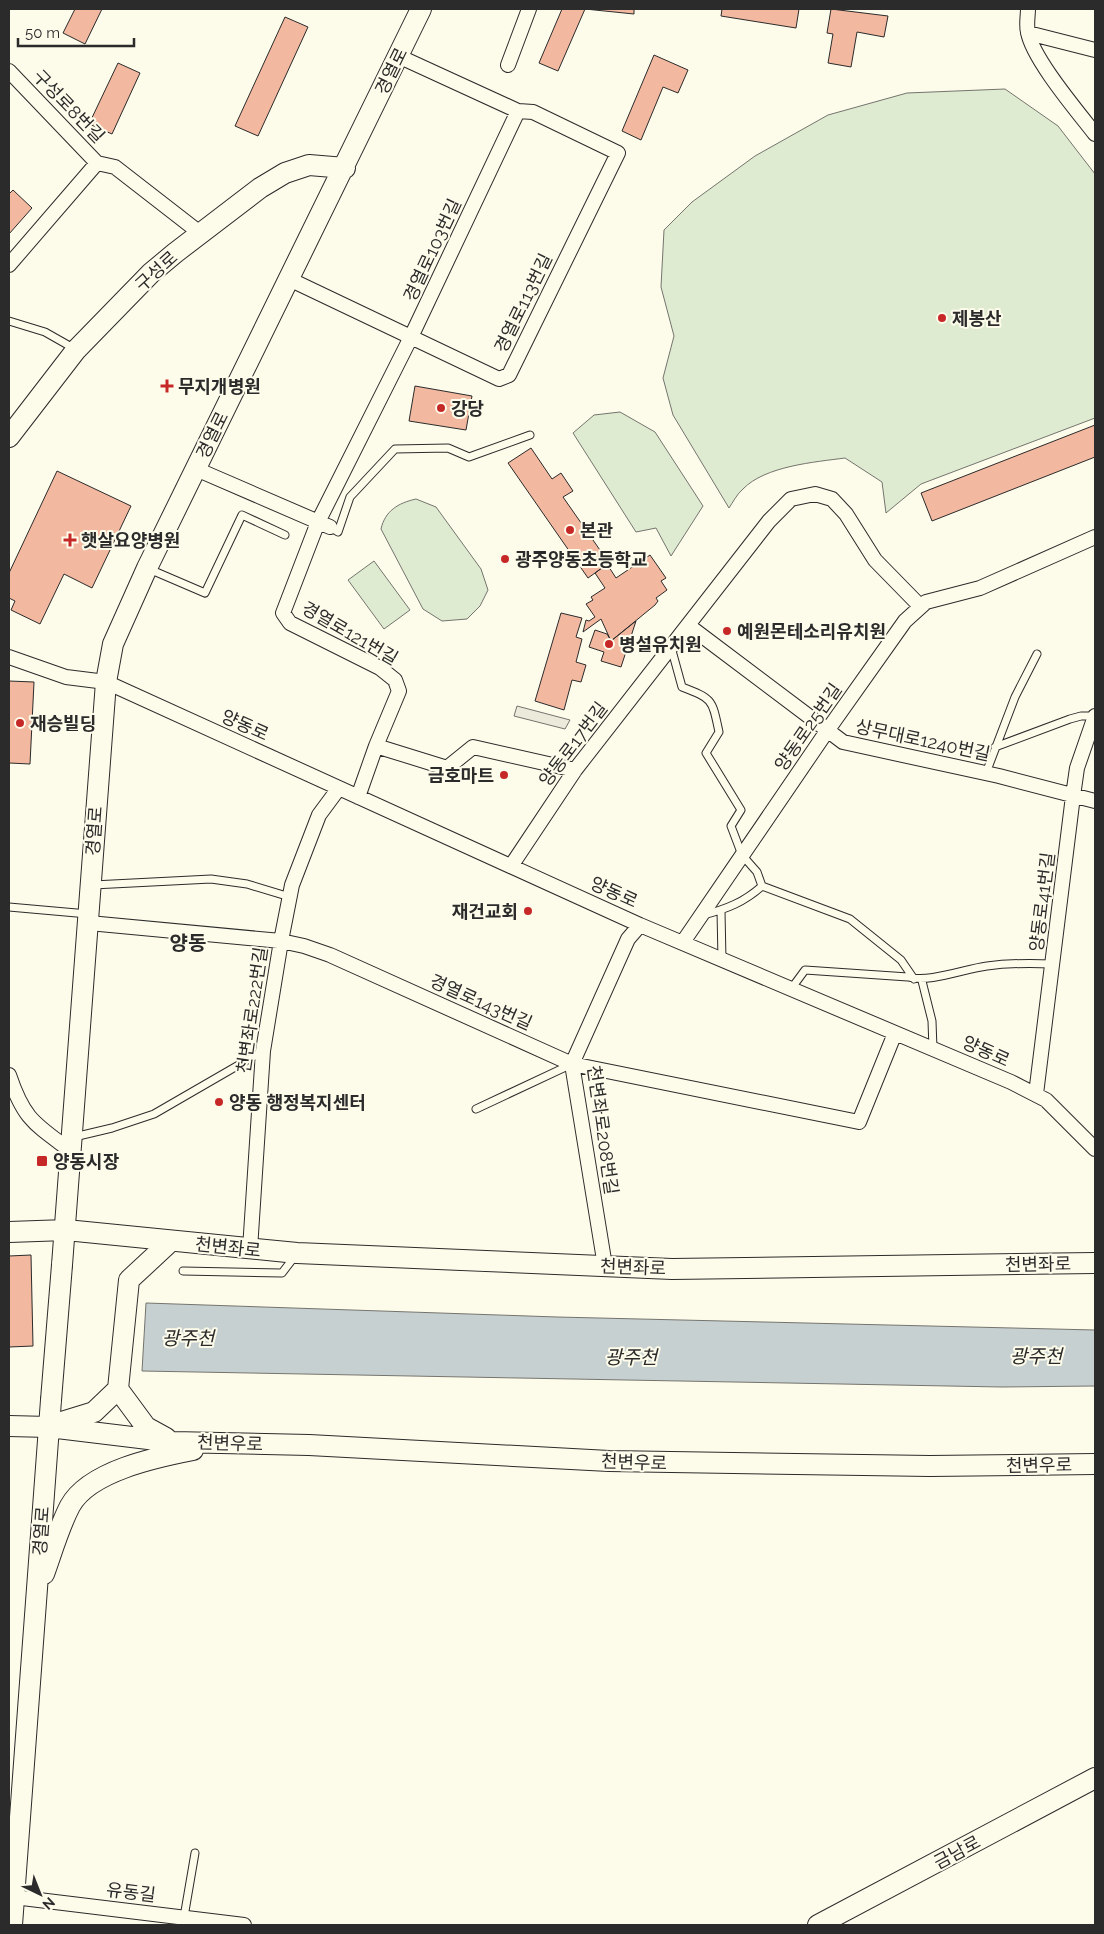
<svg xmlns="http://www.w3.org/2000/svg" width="1104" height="1934" viewBox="0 0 1104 1934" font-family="Raleway,'Noto Sans KR',sans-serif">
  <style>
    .green { fill: #deebd1; stroke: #74746e }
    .parking { fill: #eceadb; stroke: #74746e }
    .water { fill: #c7d0d0; stroke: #74746e }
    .building { fill: #f2b8a0; stroke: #2b2b2b }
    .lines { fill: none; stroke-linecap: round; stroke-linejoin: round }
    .lane-casing { stroke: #2b2b2b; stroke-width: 9 }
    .street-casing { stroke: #2b2b2b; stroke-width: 16 }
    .secondary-casing { stroke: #2b2b2b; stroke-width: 22 }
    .lane { stroke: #fdfbea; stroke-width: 7 }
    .street { stroke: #fdfbea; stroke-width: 14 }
    .secondary { stroke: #fdfbea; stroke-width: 20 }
    .secondary-bridge-casing { stroke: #2b2b2b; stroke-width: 22; stroke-linecap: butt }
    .secondary-bridge { stroke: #fdfbea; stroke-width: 20 }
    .poi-dot { fill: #c62828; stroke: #fdfbea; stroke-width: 2 }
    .labels { text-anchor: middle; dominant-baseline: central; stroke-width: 4; stroke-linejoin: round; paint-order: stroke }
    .street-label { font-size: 18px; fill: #2b2b2b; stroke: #fdfbea }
    .poi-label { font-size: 18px; font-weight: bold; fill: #2b2b2b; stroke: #fdfbea; text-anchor: start }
    .water-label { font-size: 19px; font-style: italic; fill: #2b2b2b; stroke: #fdfbea }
    .quarter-label { font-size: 20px; font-weight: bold; fill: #2b2b2b; stroke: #fdfbea }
  </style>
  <rect width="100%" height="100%" fill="#fdfbea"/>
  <path class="green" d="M1005 89 1058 126 1095 174V418L921 484 886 513 882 482 845 458C815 462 765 466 743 489 737 494 733 502 729 508L673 415 663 378 674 336 661 287 664 230 692 202 755 156 828 115 907 93Z
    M620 412 655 432 703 506 671 556 656 528 636 532 573 433 594 415Z
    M416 499 436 507 481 569 488 590 480 606 467 619 442 621 423 609 381 529C385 511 398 503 416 499Z
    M374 561 410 610 384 629 348 580Z"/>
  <path class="parking" d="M517 706 570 720 565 729 514 716Z"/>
  <path class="water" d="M146 1303 557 1317 1095 1330V1386L1002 1387 142 1371Z"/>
  <path class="building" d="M75 9H102L85 44 63 33Z
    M562 9H634V14L585 9 558 71 539 63Z
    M722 9H799L796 28 721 16Z
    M831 9 888 16 884 37 857 32 851 67 828 63 833 34 827 33Z
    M285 17 308 27 258 136 235 126Z
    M654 55 688 70 678 93 663 87 641 140 622 131Z
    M118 63 140 73 112 134 89 124Z
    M13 190 32 208 9 234V194Z
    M415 386 472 396 466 430 409 421Z
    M1095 425V457L932 521 921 493Z
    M531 448 552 479 561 473 573 491 563 497 609 563 588 578 508 463Z
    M57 471 131 506 92 588 64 574 40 624 11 610 15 601 9 598V573Z
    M650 555 666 578 661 581 667 590 656 598 658 601 655 605 611 641 601 619 583 632 586 620 589 621 595 617 586 604 593 600 591 597 605 588 595 573 607 564 616 578Z
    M561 613 582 618 576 637 582 639 576 662 586 665 581 682 572 680 564 710 535 701Z
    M636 621 621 667 601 661 604 652 589 647 595 630 607 634 611 641Z
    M9 681 34 682 30 764 9 763Z
    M31 1255 33 1346 9 1347V1256Z"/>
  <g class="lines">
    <defs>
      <path id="lane" d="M9 321 45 332 75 349
        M330 527 338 532 350 497 395 449 448 448 469 457 530 435
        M149 569 205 593 242 515 285 535
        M671 647 682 687C713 699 712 699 719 732L706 753 741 810 731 826 742 855 757 872 762 886C744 902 727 909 703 915
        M995 747 1070 719 1081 716H1095
        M986 773 1015 697 1037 654
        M93 885 211 879 247 884 290 897
        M762 886 850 919 901 960 914 979
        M9 907 88 914
        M721 911 722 960
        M922 981 932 1021 933 1049
        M791 989 805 970 908 977C929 983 964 969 987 966 1009 963 1031 963 1053 964
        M476 1109 572 1064
        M74 1137 112 1128 154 1114 263 1051
        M183 1271 282 1273 295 1256
        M184 1917 195 1853"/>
      <path id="street" d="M1028 9C1028 16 1026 25 1028 32 1032 58 1078 112 1095 134
        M1028 33 1095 50
        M508 65 529 9
        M9 71 97 163 115 167 200 233
        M9 265 97 163
        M289 279 499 379 509 375 618 153 533 112 518 111
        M196 469 330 527
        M689 626 843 742 999 776 1095 801
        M9 657 66 677 106 682 640 925 1011 1082 1046 1100 1095 1149
        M376 746 447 768 473 747 575 770
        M358 797 376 746 399 691 395 680 380 668 290 623 283 613 318 522 411 337 518 111 398 56
        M511 866 575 770 769 521 791 499 815 494 832 499 846 514 875 560 920 606
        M89 923 281 941 304 946 330 955 572 1064 859 1122 895 1033
        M683 942 827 731 905 621 926 602 980 588 1095 537
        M9 1075C24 1120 35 1124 71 1151
        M1036 1094 1073 796 1077 768 1095 716
        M250 1249 263 1051 281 941 292 885 319 815 339 788
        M605 1266 572 1064 628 939 640 925
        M14 1897 244 1925"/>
      <path id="secondary" d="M9 437 76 350 151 273 175 253 260 188 285 173 309 165 345 168
        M9 1232 66 1230 297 1253 672 1269 1095 1263
        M62 1265 106 682 113 644 147 568 421 9
        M118 1389 146 1427 166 1438
        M55 1424 94 1412 118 1389 129 1280 171 1241
        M9 1426 49 1427 173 1442 309 1445 609 1461 930 1466 1095 1464
        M44 1574C52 1552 59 1527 70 1506 89 1471 157 1457 193 1450
        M12 1925 51 1400
        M818 1925 1095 1778"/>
    </defs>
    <use href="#lane" class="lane-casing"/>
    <use href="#street" class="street-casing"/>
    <use href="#secondary" class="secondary-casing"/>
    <use href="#lane" class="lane"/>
    <use href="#street" class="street"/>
    <use href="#secondary" class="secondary"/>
    <defs>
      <path id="secondary-bridge" d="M51 1400 62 1265"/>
    </defs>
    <use href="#secondary-bridge" class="secondary-bridge-casing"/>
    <use href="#secondary-bridge" class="secondary-bridge"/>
  </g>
  <g class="poi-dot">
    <circle cx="942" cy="318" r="5"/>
    <path d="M164.5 378.5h5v5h5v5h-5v5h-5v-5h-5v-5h5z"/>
    <circle cx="441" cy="408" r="5"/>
    <circle cx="570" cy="530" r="5"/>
    <path d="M67.5 532.5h5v5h5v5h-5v5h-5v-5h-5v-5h5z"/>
    <circle cx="505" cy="559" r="5"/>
    <circle cx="727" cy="631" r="5"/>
    <circle cx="609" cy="644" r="5"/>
    <circle cx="20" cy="723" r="5"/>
    <circle cx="504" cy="775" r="5"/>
    <circle cx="528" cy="911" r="5"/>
    <circle cx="219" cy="1102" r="5"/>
    <rect x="36" y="1155" width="12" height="12" rx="2.5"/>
  </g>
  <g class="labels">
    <g class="street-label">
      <text transform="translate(391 71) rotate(-64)">경열로</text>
      <text transform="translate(69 106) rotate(46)">구성로8번길</text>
      <text transform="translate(432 250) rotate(-65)">경열로103번길</text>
      <text transform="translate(156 271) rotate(-42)">구성로</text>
      <text transform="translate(523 303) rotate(-64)">경열로113번길</text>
      <text transform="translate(212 435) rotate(-64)">경열로</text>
      <text transform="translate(350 633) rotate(30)">경열로121번길</text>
      <text transform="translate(245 725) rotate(24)">양동로</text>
      <text transform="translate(808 727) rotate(-55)">양동로25번길</text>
      <text transform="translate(923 740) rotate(12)">상무대로1240번길</text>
      <text transform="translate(573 744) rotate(-53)">양동로17번길</text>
      <text transform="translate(94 831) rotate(-86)">경열로</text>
      <text transform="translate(614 892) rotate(24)">양동로</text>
      <text transform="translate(1042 902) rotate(-83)">양동로41번길</text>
      <text transform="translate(481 1002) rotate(24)">경열로143번길</text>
      <text transform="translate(252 1010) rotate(-82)">천변좌로222번길</text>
      <text transform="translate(986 1051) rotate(24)">양동로</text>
      <text transform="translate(603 1130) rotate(82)">천변좌로208번길</text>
      <text transform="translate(228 1247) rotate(6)">천변좌로</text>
      <text transform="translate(1038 1264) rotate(-1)">천변좌로</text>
      <text transform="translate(633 1267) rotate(2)">천변좌로</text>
      <text transform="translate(230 1443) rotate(2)">천변우로</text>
      <text transform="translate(634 1462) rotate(2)">천변우로</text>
      <text transform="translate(1039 1465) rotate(-1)">천변우로</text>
      <text transform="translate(41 1531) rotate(-86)">경열로</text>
      <text transform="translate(957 1852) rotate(-28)">금남로</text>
      <text transform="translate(131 1892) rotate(7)">유동길</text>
    </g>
    <g class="poi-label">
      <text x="952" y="318">제봉산</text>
      <text x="178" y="386">무지개병원</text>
      <text x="451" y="408">강당</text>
      <text x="580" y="530">본관</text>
      <text x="81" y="540">햇살요양병원</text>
      <text x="515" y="559">광주양동초등학교</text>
      <text x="737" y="631">예원몬테소리유치원</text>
      <text x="619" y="644">병설유치원</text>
      <text x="30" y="723">재승빌딩</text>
      <text x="494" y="775" text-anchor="end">금호마트</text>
      <text x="518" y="911" text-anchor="end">재건교회</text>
      <text x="229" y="1102">양동 행정복지센터</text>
      <text x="53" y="1161">양동시장</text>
    </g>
    <g class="water-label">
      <text x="188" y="1338">광주천</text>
      <text x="1036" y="1356">광주천</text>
      <text x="631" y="1357">광주천</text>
    </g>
    <g class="quarter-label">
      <text x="188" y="943">양동</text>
    </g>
  </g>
  <rect width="1104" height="1934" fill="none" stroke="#2b2b2b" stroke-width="20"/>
  <g transform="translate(40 1894) rotate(137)" stroke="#fdfbea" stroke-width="4" paint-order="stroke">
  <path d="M0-4L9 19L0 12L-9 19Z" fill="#2b2b2b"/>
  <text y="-8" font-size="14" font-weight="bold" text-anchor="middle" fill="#2b2b2b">N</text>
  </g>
  <path d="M18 38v8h116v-8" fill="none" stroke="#2b2b2b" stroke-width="2.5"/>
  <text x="25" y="38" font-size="15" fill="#2b2b2b" stroke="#fdfbea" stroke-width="4" paint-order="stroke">50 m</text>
</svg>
